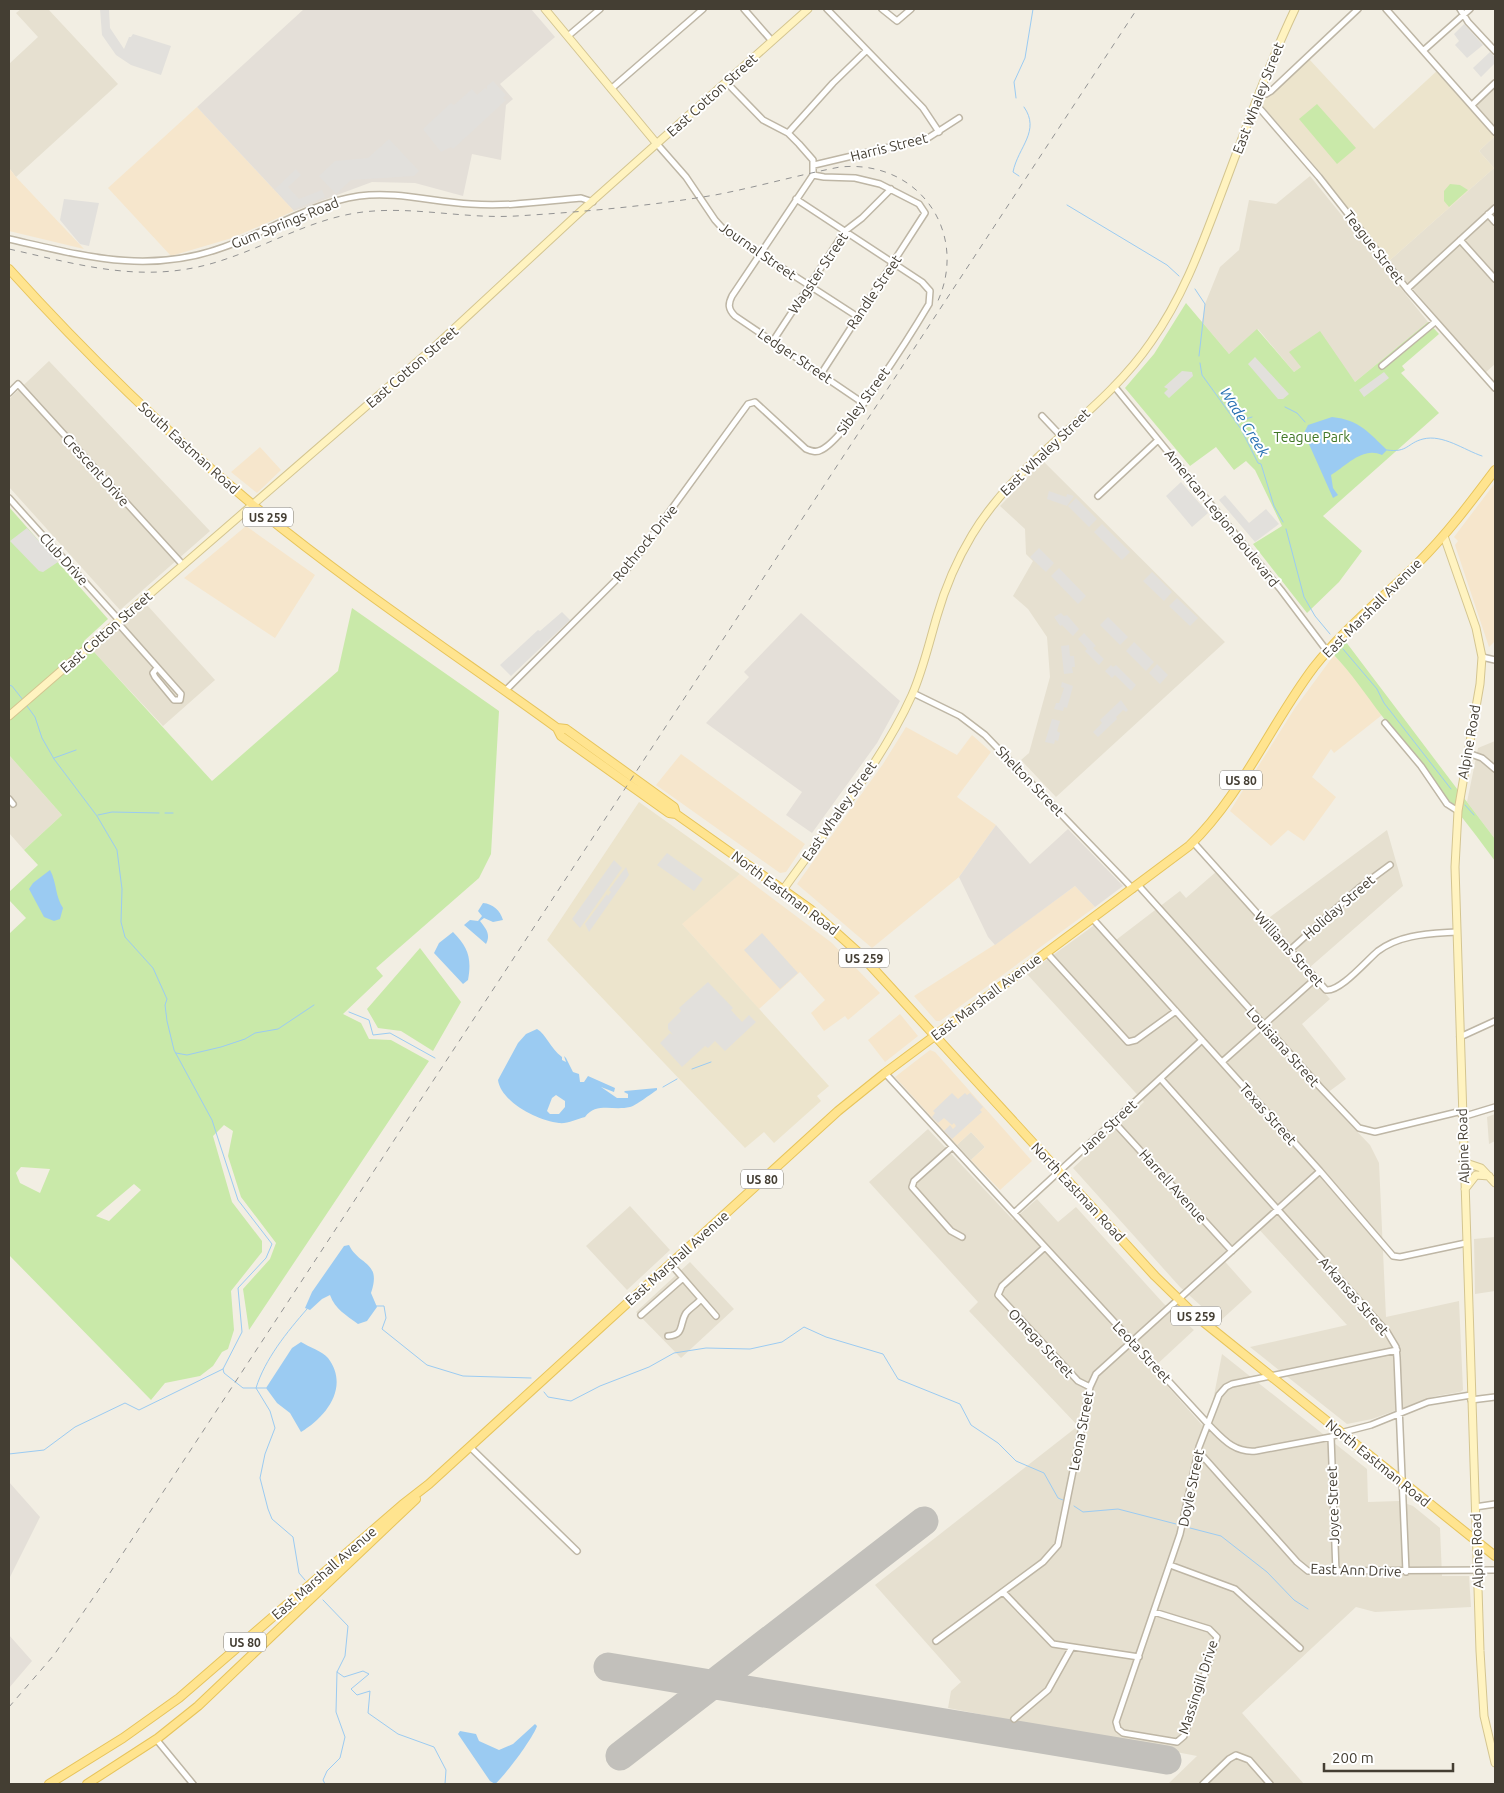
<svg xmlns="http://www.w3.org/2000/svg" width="1504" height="1793" viewBox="0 0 1504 1793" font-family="Ubuntu,sans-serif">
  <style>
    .residential { fill: #e6e0d0 }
    .commercial { fill: #f6e6cc }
    .industrial { fill: #e4dfd8 }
    .education { fill: #ece4cc }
    .green { fill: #c9e9a9; fill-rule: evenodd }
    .parking { fill: #e2e0dc }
    .water { fill: #9bcbf2; fill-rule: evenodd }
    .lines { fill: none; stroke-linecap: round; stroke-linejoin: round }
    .stream { stroke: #9bcbf2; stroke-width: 1 }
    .runway { stroke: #c2c0bb; stroke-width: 29 }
    .street-casing { stroke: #beb6a5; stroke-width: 8 }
    .secondary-casing { stroke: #d4c590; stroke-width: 9 }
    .primary-casing { stroke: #e7c45b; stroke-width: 10 }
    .street { stroke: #fff; stroke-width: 5 }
    .secondary { stroke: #fff3c0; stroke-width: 7 }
    .primary { stroke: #ffe48f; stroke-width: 8 }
    .rail { stroke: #939393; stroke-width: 1; stroke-dasharray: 6 6; stroke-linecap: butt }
    .labels { text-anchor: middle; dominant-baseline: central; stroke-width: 4; stroke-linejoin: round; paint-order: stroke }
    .shield { fill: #fff; stroke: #7c7870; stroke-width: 1 }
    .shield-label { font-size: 12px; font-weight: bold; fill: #443e33 }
    .street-label { font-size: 14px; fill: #443e33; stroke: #fff }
    .park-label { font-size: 14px; fill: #407725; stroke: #fff }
    .water-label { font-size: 15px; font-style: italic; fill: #2972b3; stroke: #fff }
  </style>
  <rect width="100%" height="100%" fill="#f2eee3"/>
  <path class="residential" d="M21 9H48L118 84 16 177 9 168V64L38 37 16 13Z
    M1495 88V128L1477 105Z
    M1495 136V364L1485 373 1389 261 1494 168 1479 151Z
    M1310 176 1428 322 1355 382 1329 347 1294 372 1258 329 1229 354 1202 322 1205 304 1220 267 1239 250 1249 200 1276 204Z
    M49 361 210 531 120 610 9 487V399Z
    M1043 461 1225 642 1056 797 1021 760 1029 753 1050 677 1047 637 1028 609 1013 596 1033 561 1026 554 1025 529 1000 506Z
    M147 605 215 680 163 726 93 651Z
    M1495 741V839L1467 802 1478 748Z
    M9 755 62 815 24 850 9 833Z
    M1387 830 1403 886 1309 968 1266 920Z
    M1217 871 1330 999 1302 1024 1346 1079 1323 1096 1370 1145 1379 1163 1386 1317 1459 1301 1463 1390 1460 1392 1436 1396 1372 1419 1347 1424 1250 1347 1347 1325 1255 1225 1220 1256 1252 1292 1219 1322 1180 1287 1073 1168 1144 1102 1027 974 1100 921 1116 940 1180 891 1186 898Z
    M1495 1114V1141L1489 1144 1487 1117Z
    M928 1129 1013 1220 1037 1199 1058 1222 1076 1207 1164 1304 1194 1330 1152 1369 1202 1425 1211 1411 1222 1354 1367 1469 1368 1502 1399 1501 1413 1506 1440 1528 1442 1576H1469L1471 1607 1375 1612 1356 1607 1242 1713 1304 1784H1168L1197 1756 948 1708 951 1691 961 1682 875 1585 1078 1426 969 1311 978 1302 869 1182Z
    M971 1132 985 1147 971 1160 957 1145Z
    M630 1206 670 1250 627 1290 586 1246Z
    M1495 1237V1291L1475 1294 1474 1239Z
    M690 1262 734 1309 681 1358 636 1312Z"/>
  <path class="commercial" d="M197 107 294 211 232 238 171 256 108 188Z
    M9 168 16 177 84 249 9 231Z
    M260 447 281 470 257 493 231 472Z
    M1495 483V641L1489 647 1455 545 1458 541 1454 537Z
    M246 526 315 575 275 638 184 578Z
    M1334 655 1356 679 1382 715 1334 753 1331 749 1312 777 1336 797 1304 841 1288 830 1271 846 1230 811 1295 708Z
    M906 727 957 755 972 735 991 752 957 797 996 825 959 877 872 948 797 884 883 764Z
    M681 754 805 844 786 872 780 873 656 785Z
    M740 874 832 943 880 993 848 1020 845 1016 824 1031 811 1013 825 1000 800 972 759 1009 681 923Z
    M1075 886 1095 907 940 1021H936L914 996 994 945Z
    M900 1014 918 1036 885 1062 868 1040Z
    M930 1050 935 1052 1032 1161 1000 1190 971 1160 985 1147 971 1132 957 1145 895 1077Z"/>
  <path class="industrial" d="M304 9H531L555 37 500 84 513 99 506 105 501 160 472 154 463 196 415 183 372 182 294 211 197 107Z
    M801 613 900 701 877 743 812 833 786 815 802 792 706 723 749 677 744 672Z
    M996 825 1030 864 1068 829 1123 886 1095 907 1075 886 995 945 988 937 959 877Z
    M9 1482 40 1517 9 1579Z
    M9 1635 32 1661 9 1688Z"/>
  <path class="education" d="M1309 59 1374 129 1439 69 1495 136 1479 151 1494 168 1389 261 1319 171 1260 103Z
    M639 802 740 874 682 924 829 1086 817 1096 821 1101 774 1143 764 1132 745 1148 547 940Z"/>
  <path class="green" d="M1317 104 1356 148 1337 164 1299 119Z
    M1450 184 1460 185 1468 190 1449 207 1444 201V191Z
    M1186 303 1229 354 1257 329 1294 372 1301 367 1289 352 1320 331 1355 382 1428 322 1439 334 1402 366 1405 370 1401 373 1439 413 1323 516 1362 551 1339 582 1307 613 1253 544 1282 526 1255 470 1246 461 1234 470 1216 447 1190 466 1125 388 1154 354Z
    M9 507 108 619 84 641 212 781 338 671 352 608 499 711 491 854 479 878 376 968 383 976 343 1014 361 1023 369 1039 391 1040 429 1061 249 1330 243 1289 270 1259 276 1243 241 1197 228 1156 233 1131 224 1125 213 1136 232 1202 262 1241V1252L231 1291 234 1330 228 1349 222 1352 213 1366 200 1376 165 1383 151 1400 9 1255V934L26 918 9 900V892L38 865 24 850 62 815 9 755ZM21 1167 50 1169 40 1193 20 1183 16 1173ZM134 1184 141 1190 109 1221 96 1216Z
    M1346 642 1495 839V861C1459 811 1419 765 1382 716 1366 695 1352 674 1334 655Z
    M420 948 461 1002 433 1051 401 1031 378 1028 367 1009Z"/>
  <path class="parking" d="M100 9H109L110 28 124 49 129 37H131L133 34 171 46 161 75 131 65 116 55 102 35Z
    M1464 24 1483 45 1467 58 1455 45 1459 41 1454 34Z
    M1490 52 1495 57V63L1481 77 1473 68Z
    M493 81 506 95 503 98 506 100 453 149 451 147 441 152 423 129 451 103 454 105 472 89 477 95 485 88 487 90V86Z
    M389 139 419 171 414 176 351 180 336 194 319 176 335 161 368 158Z
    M296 169 301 175 288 187 299 199 322 190 325 197 294 209 275 189Z
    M64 199 99 203 89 246 80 244 60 220Z
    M1255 357 1289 394 1283 399H1278L1248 364Z
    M1182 371 1192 372 1193 376 1169 398 1164 393 1168 389 1164 387Z
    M1384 372 1389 378 1364 397 1359 390Z
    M1181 482 1208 513 1192 527 1166 496Z
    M1049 491 1066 497 1067 494 1074 496 1067 506 1047 499Z
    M1225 495 1249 523 1266 509 1279 524 1255 542 1219 500Z
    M1076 498 1097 519 1089 527 1068 506Z
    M1102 524 1130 552 1122 560 1094 532Z
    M27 528 58 562 43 572 39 571 10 541Z
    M1039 548 1054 563 1046 572 1030 557Z
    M1059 568 1086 596 1078 604 1051 576Z
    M1152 572 1172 592 1164 601 1143 581Z
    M1177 598 1198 618 1190 626 1169 606Z
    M562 612 570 620 511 676 500 665 538 630 540 631Z
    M1061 613 1064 616 1067 615 1079 629 1073 636 1062 625 1060 626 1054 617Z
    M1108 617 1128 637 1120 645 1100 625Z
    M1084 633 1096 646 1093 648 1104 659 1099 665 1085 651 1087 649 1078 639Z
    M1134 642 1154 662 1146 671 1126 651Z
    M1069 645 1070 656H1074L1075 667H1072L1073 673 1064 674 1061 646Z
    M1157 664 1168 675 1160 684 1149 673Z
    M1111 665 1113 667 1116 665 1136 685 1131 691 1115 675 1112 678 1105 671Z
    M1062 682 1073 686 1067 708 1064 707 1063 711 1054 709 1056 703H1059L1064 688 1061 687Z
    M1121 700 1128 710 1126 712 1123 710 1116 717 1117 719 1098 737 1093 732 1102 723 1100 720Z
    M1052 719 1060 721 1057 731 1060 733 1058 741 1055 740 1054 744 1045 742Z
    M667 853 703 879 694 891 657 865Z
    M614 860 622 868 580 928 572 919Z
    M626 867 629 875 589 932 585 924 607 894 608 896 611 892 609 890Z
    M762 933 798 973 780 989 744 950Z
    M708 982 733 1008 731 1010 742 1022 749 1015 756 1022 725 1051 715 1041 708 1048 705 1046 682 1067 660 1043 670 1033 673 1035 668 1029V1024L681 1011 679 1008Z
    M952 1093 958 1099 965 1093 967 1095 970 1093 983 1107 980 1110 982 1112 952 1139 944 1131 950 1125 953 1129 956 1126 954 1123 952 1125 944 1118 938 1123 932 1117 935 1113 933 1111Z"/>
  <path class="water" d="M1332 417C1360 420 1369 433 1387 450L1382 455C1363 446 1346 466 1331 475L1333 488 1338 495 1333 498 1304 433 1308 425Z
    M50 870C57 883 55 896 63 908L60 919 54 921 44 917 29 889 33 883Z
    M483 903C493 904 500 910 503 920L493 922 484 918 480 921C486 929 491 934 486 944L464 925 470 920 478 921 482 916 478 911Z
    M453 932C468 947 472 958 468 980L463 984 434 953 439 943Z
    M537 1029C546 1034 550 1048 562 1057V1060L566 1062 564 1056 566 1058 573 1072 579 1074 580 1082H584L588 1076 615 1088 614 1092 601 1087 617 1098H628V1094L624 1092 625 1091 657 1088V1090C651 1094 635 1106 630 1107 613 1111 596 1102 585 1117 577 1119 567 1124 559 1123 538 1121 501 1102 498 1080L518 1043 526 1034ZM556 1095 565 1101V1107L559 1114H550L547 1111 552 1098Z
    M349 1245C359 1266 382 1261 371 1293L377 1307 367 1321 358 1324C346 1315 335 1309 330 1295L322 1299 310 1310 305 1308 312 1292 344 1246Z
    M301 1342C309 1347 322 1351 328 1358 350 1387 326 1417 301 1432L290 1413 277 1403 266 1388 292 1348Z
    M535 1724 537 1726C533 1738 505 1776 495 1784L490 1781 458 1734 460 1731 476 1734 479 1741 499 1750 513 1744Z"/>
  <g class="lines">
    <path class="stream" d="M1016 98 1014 82 1025 58 1033 9
      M1019 176 1013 172C1018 147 1041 131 1024 107
      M1067 205 1167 265 1179 276
      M1195 289 1205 304 1199 356
      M1200 363 1202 375 1241 429 1258 463 1261 464 1274 506 1283 522
      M1285 407 1297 413 1305 422
      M1236 422 1252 417
      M1387 450C1408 453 1407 443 1423 439 1443 434 1464 450 1482 456
      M1286 529 1304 597 1315 616 1330 634
      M1343 649 1377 689 1384 703 1451 789
      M9 685 12 686 23 700
      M27 706 35 717 42 738 54 759 97 816 117 850 122 889 121 922 125 937 153 968 167 999 165 1005 167 1021 174 1050 212 1120 238 1200 272 1244 266 1258 238 1288 242 1332 223 1369 224 1373 243 1388H256C265 1359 287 1332 307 1309
      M54 758 76 750
      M1465 805 1474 815
      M165 813H173
      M98 815 112 812 159 813
      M349 1012 369 1020 373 1035 390 1033 435 1058
      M176 1053 187 1055 221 1047 245 1039 255 1033 278 1029 314 1005
      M692 1069 711 1062
      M663 1087 677 1079
      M376 1306H384L386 1318 382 1329 427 1365 463 1376 531 1378
      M266 1388H256L270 1411 275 1428 265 1454 260 1478 268 1509 272 1519 293 1537 299 1573 305 1580
      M544 1392 548 1397 571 1401 600 1386 649 1367 674 1353 706 1348 750 1349 782 1342 804 1327 826 1337 883 1354 898 1379 960 1404 971 1425 998 1443 1016 1461 1044 1473 1058 1498 1063 1500
      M9 1454 44 1450 75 1427 125 1403 139 1410 223 1369
      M1074 1506 1083 1512 1118 1509 1176 1524
      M1190 1528 1221 1536 1267 1572 1294 1600 1308 1609
      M323 1600 348 1626 345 1656 337 1672 344 1677 363 1671 369 1674 351 1689 357 1695 370 1691 368 1713 398 1734 434 1747 446 1770 445 1784
      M325 1784 323 1780 327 1771 340 1758 345 1737 336 1712 337 1672"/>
    <path class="runway" d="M608 1667 1167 1760
      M620 1756 924 1521"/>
    <defs>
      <path id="street" d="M744 9 772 41
        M827 9 923 108 939 132
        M882 9 897 21 911 9
        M1386 9 1495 132
        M1460 9 1468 22 1495 51
        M568 36 600 9
        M1424 50 1470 9
        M726 82 763 120 788 133 799 144 813 160V175L732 296C728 304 728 309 735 316L863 403
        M611 89 703 9
        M1259 92 1266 94 1271 91 1358 9
        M1255 103 1319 177 1407 289 1495 388
        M1473 104 1495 83
        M788 133 833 83 866 51
        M657 144 686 177 715 220 725 231 858 317
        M814 165 928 138 959 118
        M813 175 824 177 855 178 880 184 919 204 925 213 821 374
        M1488 214 1495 222
        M9 239C84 256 148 275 224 247 269 231 311 203 359 196 397 191 433 202 471 204 508 207 545 201 581 198L593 202
        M1460 240 1495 279
        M1407 289 1495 208
        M773 341 845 231 862 218 891 189
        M1382 366 1435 322
        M1114 386 1281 590 1327 651
        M9 393 18 384 183 565
        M1042 416 1060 435
        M1098 496 1158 440
        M9 498 119 620
        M117 622 181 694 180 700H174L155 677 153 673 157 668
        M1482 657 1495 660
        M505 691 630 566 748 404 755 402 806 449C811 451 816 453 821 450 845 440 913 331 929 304L930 291 922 282 796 199
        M913 693 960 716 985 735 1133 889
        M1385 723 1421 766 1447 804 1458 811
        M1468 753 1482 758 1495 769
        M9 799 13 804
        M1193 842 1326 990C1340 992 1366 961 1378 951 1401 934 1429 934 1456 932
        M1138 885 1320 1087 1359 1128 1375 1132 1462 1111
        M1092 918 1320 1171 1393 1256 1400 1257 1466 1243
        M1290 950 1359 888 1390 865
        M1046 952 1128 1042 1136 1040 1176 1011
        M1460 1037 1495 1021
        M1222 1062 1315 979
        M885 1073 1209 1425C1223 1439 1234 1453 1256 1451L1331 1437 1340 1433 1371 1425 1428 1402 1471 1395
        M1161 1079 1387 1332 1396 1347 1397 1358 1406 1572
        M1462 1117 1495 1107
        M1114 1122 1232 1251
        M952 1147 914 1181 912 1187 951 1231 962 1237
        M1014 1213 1202 1040
        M1045 1247 1002 1286 998 1295 1078 1381 1090 1387
        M670 1263 716 1316
        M641 1315 683 1278
        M668 1336C685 1335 679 1324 686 1313 690 1308 697 1304 701 1299
        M1471 1400 1495 1397
        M1331 1437 1336 1572
        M470 1447 577 1551
        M1198 1451 1297 1562 1308 1571 1495 1570
        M1475 1507 1495 1504
        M1170 1565 1235 1589 1300 1648
        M1003 1592 1053 1644 1139 1657
        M1154 1612 1209 1629 1217 1637 1184 1736 1177 1742 1123 1733 1118 1729 1116 1722 1180 1534 1199 1447 1219 1395 1226 1387 1232 1384 1397 1350
        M936 1641 1043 1562 1058 1545 1090 1387 1096 1374 1320 1171
        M1014 1719 1048 1690 1072 1647
        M156 1739 193 1784
        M1203 1784 1229 1759 1236 1755 1249 1760 1270 1784"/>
      <path id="secondary" d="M545 9 657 144
        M1444 536 1476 628 1482 657 1480 684 1458 811 1455 867 1480 1651 1484 1716 1495 1763
        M9 716 431 350 580 212 808 9
        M783 890C827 828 881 764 912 695 923 670 929 643 937 616 945 588 957 560 972 535 1018 458 1101 415 1151 342 1183 297 1201 247 1220 197 1244 134 1266 70 1295 9
        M1463 1162 1481 1168 1495 1183
        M1465 1189 1476 1175 1489 1176"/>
      <path id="primary" d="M9 269C85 353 166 432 253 505 350 585 455 654 557 728L561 736 669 813 676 814 810 909 860 954 1155 1276 1196 1316 1495 1556
        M557 728 566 729 674 807 676 814
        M49 1784 123 1738 179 1698 402 1505 429 1484 838 1111 885 1073 1189 846C1242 795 1270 725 1314 667 1345 628 1383 598 1418 563 1447 534 1471 502 1495 470
        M87 1784 158 1738 198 1706 416 1499"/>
    </defs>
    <use href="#street" class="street-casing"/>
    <use href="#secondary" class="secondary-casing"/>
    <use href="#primary" class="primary-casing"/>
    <use href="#street" class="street"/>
    <use href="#secondary" class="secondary"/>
    <use href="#primary" class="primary"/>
    <path class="rail" d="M9 249C85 266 149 286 226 259 271 244 314 218 363 212 414 206 464 219 516 216 582 212 650 206 715 195 757 187 798 175 840 167 919 159 971 234 936 305
      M9 1707 54 1655 102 1585 1137 9"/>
  </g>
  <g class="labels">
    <g class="shield">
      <rect x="243" y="507.5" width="50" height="19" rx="4"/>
      <rect x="1220" y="770.5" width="42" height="19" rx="4"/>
      <rect x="839" y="948.5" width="50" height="19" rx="4"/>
      <rect x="741" y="1169.5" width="42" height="19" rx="4"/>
      <rect x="1171" y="1306.5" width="50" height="19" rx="4"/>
      <rect x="224" y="1632.5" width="42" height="19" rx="4"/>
    </g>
    <g class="shield-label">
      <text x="268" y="517">US 259</text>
      <text x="1241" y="780">US 80</text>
      <text x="864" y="958">US 259</text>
      <text x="762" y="1179">US 80</text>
      <text x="1196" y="1316">US 259</text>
      <text x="245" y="1642">US 80</text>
    </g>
    <g class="street-label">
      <text transform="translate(712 95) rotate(-42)">East Cotton Street</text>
      <text transform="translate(1258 98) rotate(-69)">East Whaley Street</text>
      <text transform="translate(889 147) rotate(-14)">Harris Street</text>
      <text transform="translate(285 223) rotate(-22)">Gum Springs Road</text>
      <text transform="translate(1374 247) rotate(52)">Teague Street</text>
      <text transform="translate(758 251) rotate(35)">Journal Street</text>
      <text transform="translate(818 273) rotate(-56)">Wagster Street</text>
      <text transform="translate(874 292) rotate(-56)">Randle Street</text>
      <text transform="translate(795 356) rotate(34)">Ledger Street</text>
      <text transform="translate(412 367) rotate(-41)">East Cotton Street</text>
      <text transform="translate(863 401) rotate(-54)">Sibley Street</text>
      <text transform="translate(189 448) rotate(42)">South Eastman Road</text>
      <text transform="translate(1045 452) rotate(-44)">East Whaley Street</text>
      <text transform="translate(96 470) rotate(48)">Crescent Drive</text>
      <text transform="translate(1222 518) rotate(51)">American Legion Boulevard</text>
      <text transform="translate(645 543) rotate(-51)">Rothrock Drive</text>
      <text transform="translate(64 559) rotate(48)">Club Drive</text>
      <text transform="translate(1372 608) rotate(-45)">East Marshall Avenue</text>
      <text transform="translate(106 632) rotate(-41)">East Cotton Street</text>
      <text transform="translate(1469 742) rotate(-80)">Alpine Road</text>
      <text transform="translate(1030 781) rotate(46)">Shelton Street</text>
      <text transform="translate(839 811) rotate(-55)">East Whaley Street</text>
      <text transform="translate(785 893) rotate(37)">North Eastman Road</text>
      <text transform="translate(1339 907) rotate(-41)">Holiday Street</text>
      <text transform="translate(1289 949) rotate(48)">Williams Street</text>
      <text transform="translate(986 997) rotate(-37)">East Marshall Avenue</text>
      <text transform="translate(1283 1047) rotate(48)">Louisiana Street</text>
      <text transform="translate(1268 1114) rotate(48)">Texas Street</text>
      <text transform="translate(1108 1127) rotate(-43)">Jane Street</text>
      <text transform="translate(1463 1146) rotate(-92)">Alpine Road</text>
      <text transform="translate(1173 1186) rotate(48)">Harrell Avenue</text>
      <text transform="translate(1078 1192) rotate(47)">North Eastman Road</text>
      <text transform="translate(677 1258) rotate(-42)">East Marshall Avenue</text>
      <text transform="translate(1354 1296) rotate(49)">Arkansas Street</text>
      <text transform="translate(1041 1343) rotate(47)">Omega Street</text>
      <text transform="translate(1142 1352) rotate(47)">Leota Street</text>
      <text transform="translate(1081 1431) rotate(-79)">Leona Street</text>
      <text transform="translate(1378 1463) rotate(39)">North Eastman Road</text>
      <text transform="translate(1191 1488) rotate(-78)">Doyle Street</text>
      <text transform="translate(1333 1505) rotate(-92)">Joyce Street</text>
      <text transform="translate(1477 1551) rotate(-92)">Alpine Road</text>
      <text transform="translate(1356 1570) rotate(2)">East Ann Drive</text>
      <text transform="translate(324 1573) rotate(-41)">East Marshall Avenue</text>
      <text transform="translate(1198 1687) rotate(-72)">Massingill Drive</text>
    </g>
    <g class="park-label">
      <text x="1312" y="437">Teague Park</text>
    </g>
    <g class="water-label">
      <text transform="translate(1245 422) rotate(58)">Wade Creek</text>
    </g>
  </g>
  <rect width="1504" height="1793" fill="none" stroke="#443e33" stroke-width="20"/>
  <path d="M1324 1763v8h129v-8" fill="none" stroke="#443e33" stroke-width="2.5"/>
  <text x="1332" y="1763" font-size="15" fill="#443e33" stroke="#ffffff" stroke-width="4" paint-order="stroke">200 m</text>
</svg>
